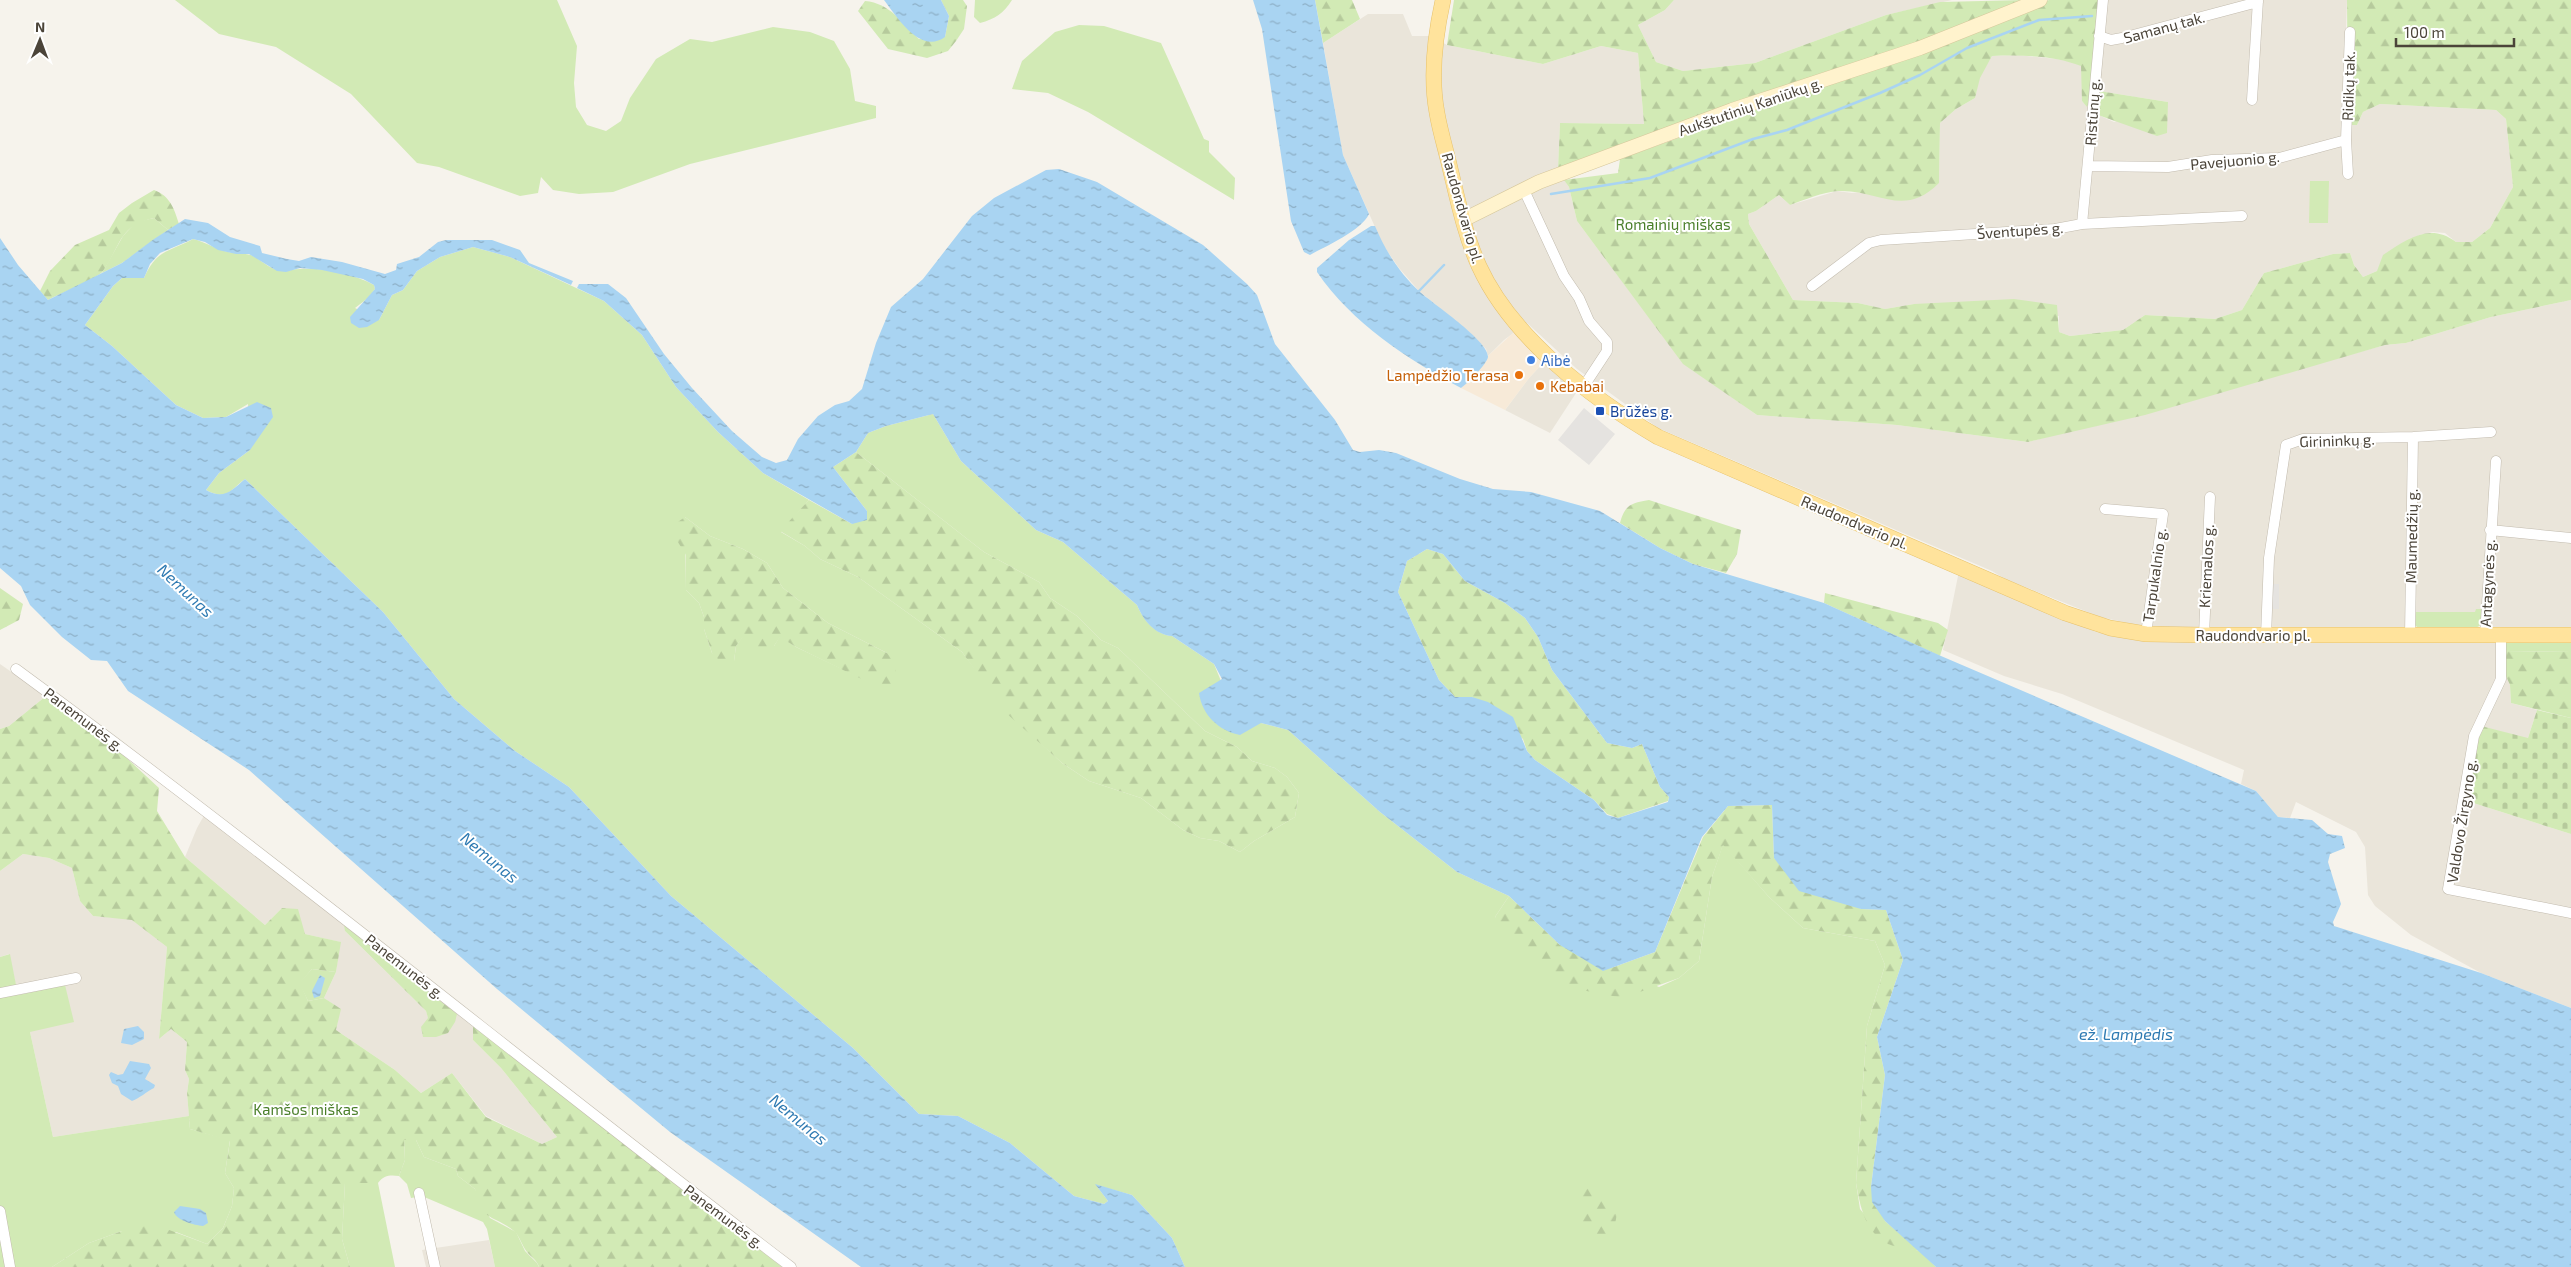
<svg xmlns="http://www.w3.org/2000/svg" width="2571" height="1267" viewBox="0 0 2571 1267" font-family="'Exo 2',sans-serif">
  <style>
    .residential { fill: #eae5da }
    .commercial { fill: #f7ead8 }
    .green { fill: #d2eab5; fill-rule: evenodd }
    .forest { fill: url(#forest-firs) }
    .cemetery { fill: url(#cemetery-stones) }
    .parking { fill: #e5e3e0 }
    .water { fill: url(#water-ripples); fill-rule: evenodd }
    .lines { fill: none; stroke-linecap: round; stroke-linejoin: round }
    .stream { stroke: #a9d4f2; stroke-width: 2.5 }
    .street-casing { stroke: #c2bbae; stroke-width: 11 }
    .secondary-casing { stroke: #d6c79b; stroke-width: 15 }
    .primary-casing { stroke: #e6c16a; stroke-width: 16 }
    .street { stroke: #fff; stroke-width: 10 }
    .secondary { stroke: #fff3cd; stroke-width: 14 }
    .primary { stroke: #ffe39c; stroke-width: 15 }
    .shop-dot { fill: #3f7fe0; stroke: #fff; stroke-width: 2 }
    .food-dot { fill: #e8710a; stroke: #fff; stroke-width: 2 }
    .transit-dot { fill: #1a4fb4; stroke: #fff; stroke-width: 2 }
    .labels { text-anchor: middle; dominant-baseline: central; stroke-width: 4; stroke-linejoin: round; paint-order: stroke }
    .street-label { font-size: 15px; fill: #4b4439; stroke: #fff }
    .park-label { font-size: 15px; fill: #4a7f2a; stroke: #fff }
    .shop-label { font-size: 15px; fill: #366cbe; stroke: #fff; text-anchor: start }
    .food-label { font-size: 15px; fill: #c56008; stroke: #fff; text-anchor: end }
    .transit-label { font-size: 15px; fill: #164399; stroke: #fff; text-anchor: start }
    .water-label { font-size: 16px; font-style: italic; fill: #2e7ab2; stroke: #fff }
  </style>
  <defs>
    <pattern id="forest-firs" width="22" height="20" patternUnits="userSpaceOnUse" patternTransform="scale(1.25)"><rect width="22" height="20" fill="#d2eab5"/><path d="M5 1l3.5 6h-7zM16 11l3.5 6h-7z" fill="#b6ca9c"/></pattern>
    <pattern id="cemetery-stones" width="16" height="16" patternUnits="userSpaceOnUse" patternTransform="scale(1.25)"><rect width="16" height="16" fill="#d2eab5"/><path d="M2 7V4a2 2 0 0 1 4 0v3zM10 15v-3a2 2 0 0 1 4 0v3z" fill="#b6ca9c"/></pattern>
    <pattern id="water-ripples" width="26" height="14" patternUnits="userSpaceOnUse" patternTransform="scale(1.25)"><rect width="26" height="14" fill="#a9d4f2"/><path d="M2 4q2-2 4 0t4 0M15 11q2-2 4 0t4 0" fill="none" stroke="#8caec5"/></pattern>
  </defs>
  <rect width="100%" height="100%" fill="#f6f3ec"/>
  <path class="residential" d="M1674 0H1952L1886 15 1755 63 1683 71 1656 62 1638 25 1665 10Z
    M2103 0H2347L2346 32 2357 125 2363 112 2380 104 2496 110 2506 119 2513 187 2490 228 2472 242H2456L2445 233 2433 232 2419 235 2377 271 2363 277 2354 265 2350 253 2333 254 2264 273 2242 310 2215 319 2145 315 2123 330 2070 336 2059 332V316L1914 304 1885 309 1858 303 1793 300 1749 224 1748 214 1756 211 1779 195 1790 205 1837 191 1852 193 1939 183 1940 123 1956 109 1975 98 1979 78 1992 56 2017 55 2067 60 2082 66V101L2092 112 2114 122 2168 102 2099 91Z
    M1368 14H1403L1412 36H1431L1447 45 1543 64 1601 46 1638 53 1644 124 1560 123 1558 170 1569 187 1577 221 1683 363 1757 415 1897 425 2028 442 2385 345 2406 343 2491 317 2571 300V628H2496L2490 626 2483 618 2415 626 2414 624 2405 628H2171L2132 624 2100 617 2005 579 1992 571 1658 428 1577 369 1527 323 1504 340 1488 356 1486 349 1468 331 1419 291 1399 268 1383 245 1343 155 1323 43Z
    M1544 362 1578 390 1550 433 1505 410 1529 378Z
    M1959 571 2096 632 2120 637 2510 640 2504 672 2510 685 2511 703 2537 710 2528 738 2467 801 2571 834V1008L2481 973 2411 935 2375 906 2368 895 2365 847 2356 832 2296 802 2290 818 2278 817 2256 791 2241 784 2244 770 2062 694 2004 676 1943 650Z
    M0 664 46 696 9 726 0 729Z
    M206 812 349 921 345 931 426 1011 428 1017 457 1014 473 1022V1040L501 1068 557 1137 542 1144 486 1116 452 1073 421 1093 395 1070 336 1030 340 1009 324 998 336 972 340 942 305 934 282 908 265 925 185 857 197 828Z
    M23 854 49 858 72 868 80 901 93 916 132 919 167 947 159 1039 171 1029 187 1042 185 1070 189 1079 187 1093 189 1116 53 1137 30 1032 65 985 18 995 9 954 0 957V871Z
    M489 1240 495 1267H426L422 1250Z"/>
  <path class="commercial" d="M1515 331 1544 362 1529 378 1505 410 1461 388 1486 362 1488 356Z"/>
  <path class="green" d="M175 0H557L577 46 574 83 576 107 587 125 606 131 621 121 630 98 656 59 690 39 712 42 773 27 810 32 834 41 850 69 855 101 876 106V118L690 164 613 192 579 194 553 190 541 177 538 193 520 196 439 167 417 163 351 94 276 47 219 34Z
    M975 0H1012C1004 13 995 19 980 23L974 17Z
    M1079 25 1104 26 1161 43 1204 139 1209 141V152L1235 178 1234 200 1088 112 1048 93 1012 89 1022 61 1055 32Z
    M2310 181H2329L2328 223H2309Z
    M154 218 168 230 122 263 102 273 123 236 136 222Z
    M193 239C206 242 215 249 228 252 235 254 244 253 251 255 260 259 267 267 277 270 285 273 292 269 300 269 322 267 355 274 374 285L375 289 368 298 355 308 379 320 392 295 403 290 417 271 440 257 473 247 510 257 604 301 642 335 676 387 718 432 763 473 809 500 781 532 805 546 820 559 858 577 962 652 981 677 1035 738 1062 763 1089 781 1141 798 1183 830 1200 838 1219 841 1240 852 1254 841 1295 817 1299 793 1287 777 1275 768 1252 761 1237 747 1205 731 1118 648 1101 640 1077 616 1050 598 1039 582 984 552 856 452 868 433 886 426 933 414 961 461 1036 530 1063 542 1137 605C1143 620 1156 635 1172 636L1214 664 1221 681 1261 723 1288 730 1380 812 1457 872 1509 896 1495 917 1659 987 1679 978 1699 961 1712 877 1723 844 1769 897 1803 928 1875 941 1885 965 1867 1026 1856 1183 1860 1209 1889 1244 1920 1251 1936 1267H1185L1172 1238 1132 1195 1096 1185 1108 1201 1104 1204 1074 1196 1010 1143 958 1116 919 1114 853 1048 671 896 569 787 515 751 454 699 383 612 245 479C229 491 227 501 206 490L219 473 250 450 248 404 226 417 203 418 176 405 112 346 85 325 113 286 122 278H144C157 249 167 253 193 239ZM685 517 710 536 743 549 767 563 783 588 828 623 887 653 884 689 796 647 780 636 774 646 743 636 736 646 734 661 712 653 704 629V617L699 603 686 590Z
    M2476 609H2483L2481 625 2474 629 2418 628 2414 624 2413 612H2475Z
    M2571 640V652L2504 651 2507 641Z
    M10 954 18 995 65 985 74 1022 30 1032 53 1137 189 1116 190 1129 230 1140 225 1173 234 1188 232 1206 223 1228 207 1244 176 1232 122 1231 89 1243 52 1267H0V957Z
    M312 969 336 972 324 998 308 1001 299 983Z
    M404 1140H416L424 1157 456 1169 458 1176 475 1189 490 1218 516 1232 525 1251 537 1263 539 1267H495L487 1229 483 1222 422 1196 411 1198 407 1184 399 1176 405 1160Z
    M345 1183H378L395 1267H350L342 1239Z"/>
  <path class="forest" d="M941 0H963L967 6 964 29 956 41 948 51 927 58 888 49 858 11 865 1C890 3 902 23 919 39L945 37 949 16Z
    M1315 0H1352L1360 19 1323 43Z
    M1454 0H1674L1665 10 1638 25 1656 62 1683 71 1755 63 1886 15 1940 2 2024 0 1942 34 1558 169 1560 123 1644 124 1638 53 1601 46 1543 64 1447 45Z
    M2049 0H2099L2090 100 2087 107 2082 101 2081 66C2054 55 2021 55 1992 56L1980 78 1975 98 1956 109 1940 123 1939 183C1903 219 1879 189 1838 191 1823 192 1804 200 1790 205L1779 195 1756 211 1748 214 1749 224 1793 300 1858 303 1885 309 1914 304 2014 299 2057 305 2059 332 2070 336 2123 330 2145 315 2215 319 2242 310 2264 273 2333 254 2350 253 2354 265 2363 277 2377 271 2383 255C2407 239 2430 222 2456 242H2472L2490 228 2513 187 2506 119 2496 110 2380 104 2363 112 2357 125H2348L2347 0H2571V300L2491 317 2406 343 2385 345 2145 415 2028 442 1897 425 1757 415 1683 364 1577 221 1569 187 1564 180 1618 173 1620 159 1949 40Z
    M2099 91 2168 102 2167 133 2157 136 2098 115Z
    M154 190C170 196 174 208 179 224L168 230 154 218C118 226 121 246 103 271 99 278 57 295 48 300L40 291 50 271 75 245 109 230 119 213 132 203Z
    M856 452 984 552 1039 582 1050 598 1077 616 1101 640 1118 648 1205 731 1237 747 1252 761 1275 768 1287 777 1299 793 1295 817 1254 841 1240 852 1219 841 1200 838 1183 830 1141 798 1089 781 1062 763 1005 712 962 652 858 577 820 559 805 546 780 531 809 500 852 524 867 511 833 467Z
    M1649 500 1741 530 1737 554 1726 573 1693 564 1660 548 1620 523C1625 504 1632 503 1649 500Z
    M685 517 710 536 743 549 767 563 783 588 828 623 887 653 896 664V683L884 690 796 647 780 637 774 646 764 652 752 650 751 640 743 637 736 646 734 661 724 665 712 653 704 629V617L699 603 686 590V555L676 539 672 526Z
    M1427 549 1443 554 1465 581 1505 603 1525 618 1538 637 1552 670 1607 743 1632 748 1642 744 1660 787 1669 797 1668 801 1618 818 1607 814 1594 800 1535 760 1527 751 1523 739 1472 697H1455L1439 680 1398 592 1407 561Z
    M0 588 23 604 19 620 0 630Z
    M1825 593 1938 623 1948 630 1940 656 1824 603Z
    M2504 651 2571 652V718L2511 703 2510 685 2504 672Z
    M46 696 118 750 159 788 157 811 185 857 265 925 282 908 298 909 305 934 341 942 336 972 312 969 300 983 308 1001 324 998 341 1009 336 1030 395 1070 421 1093 452 1073 486 1117 542 1144 557 1137 501 1068 473 1040V1022L782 1267H539C537 1260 531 1257 527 1252 522 1246 520 1237 515 1232 495 1214 480 1223 475 1189L458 1176 456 1169 424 1157 416 1140H404L405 1160 399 1176C390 1175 384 1175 378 1183H345L342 1239 350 1267H52L89 1243 122 1231 153 1224 207 1244 223 1228 232 1206 234 1188 225 1173 230 1141 190 1129 187 1093 189 1079 185 1070 187 1042 171 1029 159 1039 167 947 132 920 93 916 80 901 72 868 49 858 23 854 0 871V729L9 726Z
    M1772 805 1774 858 1861 909 1886 910 1903 960 1877 1037 1885 1075 1871 1187 1885 1221 1920 1251C1910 1249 1897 1248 1888 1244 1865 1232 1860 1206 1856 1183L1867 1026 1885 965 1875 941 1803 928 1769 897 1723 845 1712 877 1699 961 1679 978 1623 998 1566 987 1495 917 1509 896 1560 945 1603 971 1655 952 1703 837 1728 806Z
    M344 925 457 1014 455 1022 448 1033 436 1037H423L421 1027 428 1018 426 1011 345 931Z
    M1587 1181 1615 1201C1619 1219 1616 1234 1595 1239 1592 1236 1585 1232 1583 1228 1577 1217 1579 1196 1582 1184Z"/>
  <path class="cemetery" d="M2537 710 2571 718V834L2467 801 2481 726 2528 738Z"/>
  <path class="parking" d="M1584 408 1615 434 1589 465 1558 440Z
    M2269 584H2279V609H2269Z"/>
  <path class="water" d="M884 0H941L949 16 945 37C920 55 897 17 884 0Z
    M1253 0H1315L1343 155 1369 214C1361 231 1326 246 1310 255L1304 252 1291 221 1262 29Z
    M1059 169 1097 182 1203 245 1247 284 1257 295 1275 344 1335 420 1353 450 1360 452 1379 450 1396 453 1460 479 1493 489 1531 492 1600 511 1660 548 1693 564 1824 603 1941 656 2256 791 2278 817 2312 820 2328 834 2342 836 2345 848 2330 854 2328 862 2341 904 2333 922 2334 926 2481 973 2571 1008V1267H1936L1885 1221 1872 1202 1871 1187 1885 1075 1877 1037 1903 960 1886 910 1861 909 1799 891 1774 858 1772 805 1728 806 1702 837 1655 952 1603 971 1560 945 1509 896 1457 872 1380 812 1288 730 1261 723 1240 735C1219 731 1202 715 1199 693L1222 679 1214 664 1172 636C1155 635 1143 620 1137 605L1063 542 1036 530 961 461 933 414 886 426 868 433 856 452 833 467 867 511V520L852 524 763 473 718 432 676 387 642 335 604 301 577 288 579 284H608L626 298 664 354 692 388 732 431 762 457 776 463 787 460 798 439 818 416 835 405 849 401 862 389 876 343 891 307 923 279 972 216 994 198 1046 170ZM1427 549 1443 554 1465 581 1505 603 1525 618 1538 637 1552 670 1607 743 1632 748 1642 744 1660 787 1669 797 1668 802 1618 818 1607 815 1594 800 1535 760 1527 751 1513 717 1488 702 1472 697H1455L1439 680 1398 592 1407 561Z
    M185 219 208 223 230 237 260 246 262 253 287 259 299 261 311 257 342 262 385 274 396 270 397 264 419 257 438 242 446 240H492L520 250 529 263 573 281 571 285 510 257 473 247 440 257 417 271 403 290 392 295 379 320 367 327 359 328 351 323 350 317 375 289 374 285 363 279 322 270 300 268 286 272 277 271 249 254H236L218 250 205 242 193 239 160 253 150 264 144 278H122L113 286 85 325 112 346 176 405 203 418 226 417 257 402 271 408 273 417 250 450 219 473 206 490C224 500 231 491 245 479L383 612 454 699 515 751 569 787 671 896 853 1048 919 1114 958 1116 1010 1143 1074 1196 1104 1204 1108 1201 1095 1184 1132 1195 1172 1238 1185 1267H861L670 1132 497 989 249 770 128 691 107 661 91 660 62 637 30 605 21 586 0 568V238L18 265 48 300 122 263 154 239Z
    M1371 226H1375C1385 250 1400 274 1420 292 1432 303 1489 341 1488 357 1487 364 1467 384 1461 388 1407 359 1352 323 1317 272V268L1349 240Z
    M320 975 325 978 320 996 314 998 312 991Z
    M138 1026 144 1032V1039L132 1045 121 1043 124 1029Z
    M130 1061 149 1064 151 1068 145 1079 155 1085 154 1088C146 1092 140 1098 132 1101L121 1094 118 1086 112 1083 109 1075 111 1072 118 1075 123 1074Z
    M180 1206 200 1209 206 1213 208 1223 203 1226C194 1225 177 1221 174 1212Z"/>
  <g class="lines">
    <path class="stream" d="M1551 194 1650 178 1753 139 1787 130 1880 93 1920 75 1967 48 2039 20 2092 16
      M1419 291 1444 265"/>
    <defs>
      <path id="street" d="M2099 36 2111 40 2122 38 2258 2
        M2252 100 2258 0
        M2346 140 2350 32
        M2088 166 2168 167 2212 160 2279 158 2346 140 2348 174
        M1524 190 1564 276 1579 298 1589 321 1607 342V351L1584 386
        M2082 224 2103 0
        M1812 286 1869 243 1881 240 2055 229 2082 224 2242 216
        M2105 509 2163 514 2146 634
        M2490 530 2571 538
        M2204 635 2210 497
        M2410 635 2413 437
        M2266 636 2269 558 2286 445 2303 439 2413 437 2491 432
        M2485 636 2496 461
        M2501 636V679L2474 736 2448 889 2571 913
        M16 669C279 862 531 1069 791 1267
        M0 993 76 978
        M419 1193 435 1267
        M0 1211 10 1267"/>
      <path id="secondary" d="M1463 220 1539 182 1732 110 1920 48 2040 0"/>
      <path id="primary" d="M1443 0C1435 36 1430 76 1437 113 1440 131 1446 150 1450 168 1458 201 1465 235 1479 266 1512 338 1591 398 1658 437L2065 613 2110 628 2146 634 2204 635H2571"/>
    </defs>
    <use href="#street" class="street-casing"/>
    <use href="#secondary" class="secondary-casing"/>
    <use href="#primary" class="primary-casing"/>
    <use href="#street" class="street"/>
    <use href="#secondary" class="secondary"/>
    <use href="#primary" class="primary"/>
  </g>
  <circle class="shop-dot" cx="1531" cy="360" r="5"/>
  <g class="food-dot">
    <circle cx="1519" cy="375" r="5"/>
    <circle cx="1540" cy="386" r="5"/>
  </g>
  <rect class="transit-dot" x="1595" y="406" width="10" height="10" rx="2.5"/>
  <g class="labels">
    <g class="street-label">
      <text transform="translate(2164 27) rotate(-15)">Samanų tak.</text>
      <text transform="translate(2348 86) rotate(-88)">Ridikų tak.</text>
      <text transform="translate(1750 106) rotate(-19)">Aukštutinių Kaniūkų g.</text>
      <text transform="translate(2092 112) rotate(-86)">Ristūnų g.</text>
      <text transform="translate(2235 160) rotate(-5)">Pavejuonio g.</text>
      <text transform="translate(1463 208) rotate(74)">Raudondvario pl.</text>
      <text transform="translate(2020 230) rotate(-4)">Šventupės g.</text>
      <text transform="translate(2337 440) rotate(-2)">Girininkų g.</text>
      <text transform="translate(1855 522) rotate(23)">Raudondvario pl.</text>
      <text transform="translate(2411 536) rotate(-89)">Maumedžių g.</text>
      <text transform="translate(2206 566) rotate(-87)">Kriemalos g.</text>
      <text transform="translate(2154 575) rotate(-82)">Tarpukalnio g.</text>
      <text transform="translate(2487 583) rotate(-87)">Antagynės g.</text>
      <text x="2253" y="635">Raudondvario pl.</text>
      <text transform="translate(84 719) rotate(37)">Panemunės g.</text>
      <text transform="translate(2461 821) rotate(-81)">Valdovo Žirgyno g.</text>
      <text transform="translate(405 966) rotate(38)">Panemunės g.</text>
      <text transform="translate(724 1216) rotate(37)">Panemunės g.</text>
    </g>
    <g class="park-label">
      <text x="1673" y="224">Romainių miškas</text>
      <text x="306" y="1109">Kamšos miškas</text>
    </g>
    <g class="shop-label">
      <text x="1541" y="360">Aibė</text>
    </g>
    <g class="food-label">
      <text x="1509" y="375">Lampėdžio Terasa</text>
      <text x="1550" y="386" text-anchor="start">Kebabai</text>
    </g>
    <g class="transit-label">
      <text x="1610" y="411">Brūžės g.</text>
    </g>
    <g class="water-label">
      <text transform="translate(186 590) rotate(43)">Nemunas</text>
      <text transform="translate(490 857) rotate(40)">Nemunas</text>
      <text x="2126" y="1033">ež. Lampėdis</text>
      <text transform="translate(799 1119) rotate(40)">Nemunas</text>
    </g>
  </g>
  <g transform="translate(40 40) rotate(1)" stroke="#ffffff" stroke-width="4" paint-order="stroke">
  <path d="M0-4L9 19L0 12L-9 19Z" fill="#4b4439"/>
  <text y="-8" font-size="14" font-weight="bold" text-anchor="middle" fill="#4b4439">N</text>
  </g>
  <path d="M2396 38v8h118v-8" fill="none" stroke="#4b4439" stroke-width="2.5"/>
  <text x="2404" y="38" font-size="15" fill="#4b4439" stroke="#ffffff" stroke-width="4" paint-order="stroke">100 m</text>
</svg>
